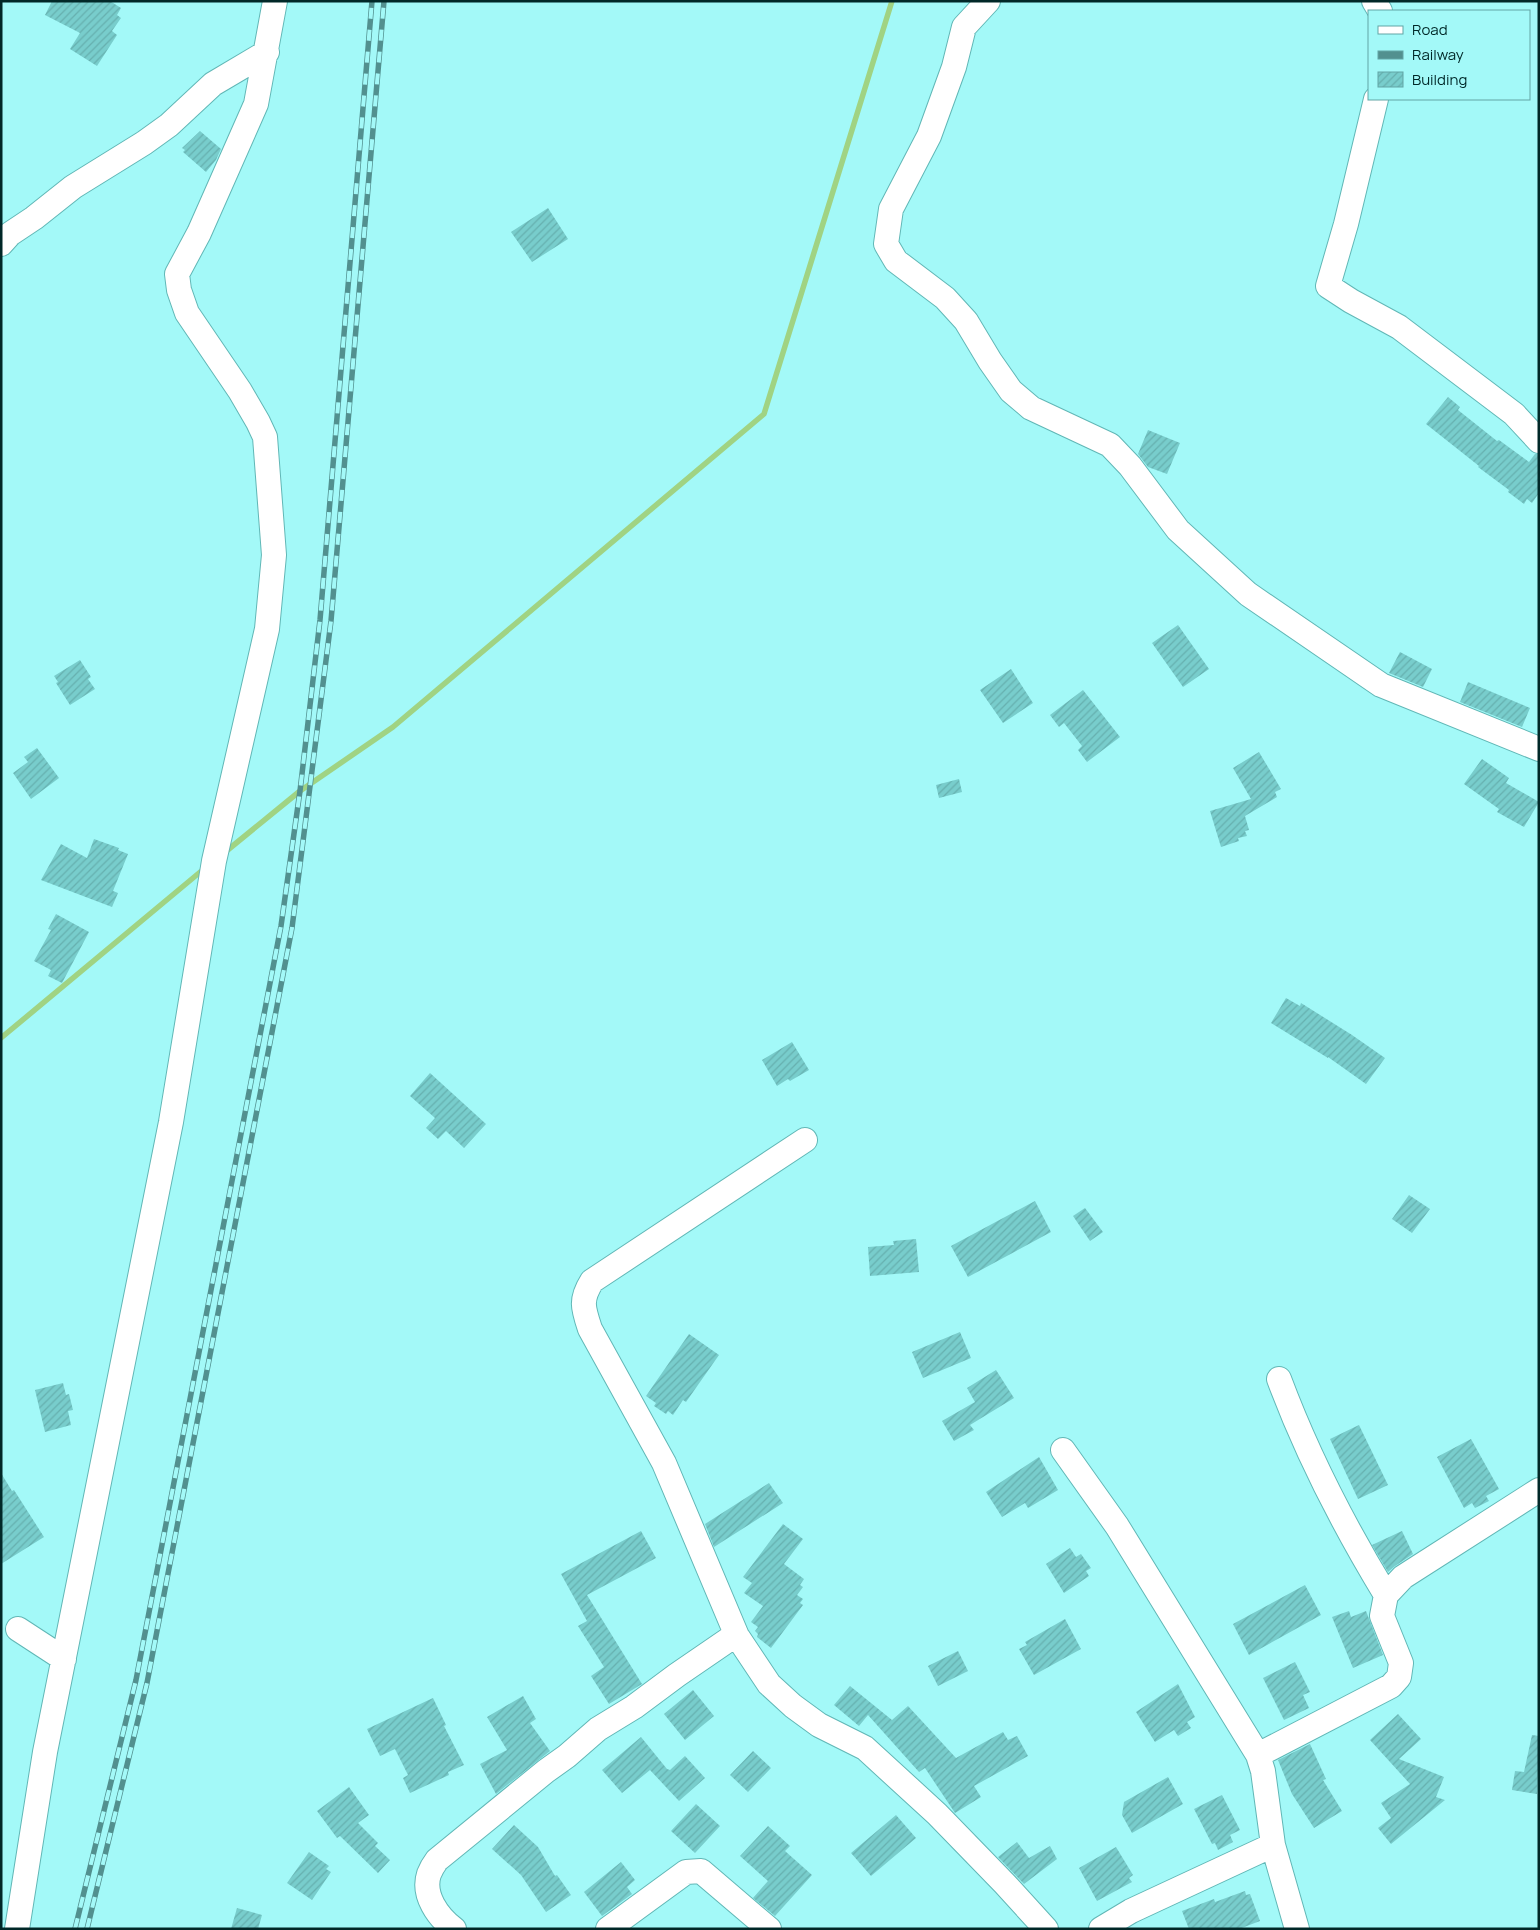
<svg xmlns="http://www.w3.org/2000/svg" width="1540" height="1930" viewBox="0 0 1540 1930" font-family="Manrope,sans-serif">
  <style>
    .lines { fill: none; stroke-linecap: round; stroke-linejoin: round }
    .stream { stroke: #a0d383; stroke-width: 5.5 }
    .building { fill: url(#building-hatch) }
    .minor-casing { stroke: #61b7b6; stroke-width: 26 }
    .minor { stroke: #fff; stroke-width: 24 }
    .rail-casing { stroke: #52908f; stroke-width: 5.5 }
    .rail { stroke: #a3f9f8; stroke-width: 4; stroke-dasharray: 11; stroke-linecap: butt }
  </style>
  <defs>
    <pattern id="building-hatch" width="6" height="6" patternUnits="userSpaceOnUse" patternTransform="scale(1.25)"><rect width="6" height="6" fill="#78cdcc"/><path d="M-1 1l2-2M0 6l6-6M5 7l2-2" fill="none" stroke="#66b0af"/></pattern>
  </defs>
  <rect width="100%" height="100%" fill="#a3f9f8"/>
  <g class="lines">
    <path class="stream" d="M224 853 300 791 393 727 764 414 892 1
      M1 1038 205 868"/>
  </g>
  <path class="building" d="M52 1H110L121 8 117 15 121 18 112 31 117 35 97 66 70 49 80 33 45 15Z
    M200 131 221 149 216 160 206 172 183 152 185 150 182 148Z
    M548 208 568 239 532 262 511 232Z
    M1448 397 1460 407 1458 410 1497 441 1499 440 1529 462 1535 454H1539V493L1532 503 1527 499 1524 504 1508 492 1509 490 1478 467 1479 466 1426 424Z
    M1148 430 1180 443 1167 474 1148 467 1138 454Z
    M1178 625 1209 669 1183 687 1152 643Z
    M1400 652 1432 669 1423 687 1389 673Z
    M80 660 91 677 88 679 95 689 70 705 56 683 58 682 54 676Z
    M1011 669 1033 703 1003 723 980 690Z
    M1468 682 1530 708 1522 727 1460 702Z
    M1083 690 1120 737 1087 762 1078 750 1082 746 1064 723 1059 727 1050 715Z
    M37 748 59 778 31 799 13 773 28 762 24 757Z
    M1259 752 1281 789 1275 792 1277 797 1245 816 1249 830 1245 831 1247 836 1238 838 1239 841 1221 847 1210 811 1251 799 1233 768Z
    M1482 759 1509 778 1506 783 1539 802 1524 827 1497 812 1499 809 1464 784Z
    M959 779 962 792 939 798 936 785Z
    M94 839 119 848 118 850 128 854 113 891 118 893 112 907 41 880 61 844 87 858Z
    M56 914 89 932 62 983 48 976 51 970 34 961 51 930 48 929Z
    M1286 998 1300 1006 1301 1003 1352 1035 1385 1058 1366 1084 1328 1057V1058L1271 1023Z
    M792 1042 809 1070 790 1081 788 1079 777 1086 762 1060Z
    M430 1073 486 1124 464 1148 446 1131 438 1139 426 1128 435 1118 410 1096Z
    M1409 1195 1430 1209 1412 1233 1392 1219Z
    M1035 1201 1051 1232 968 1277 951 1246Z
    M1085 1208 1103 1232 1090 1241 1073 1216Z
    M916 1239 919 1272 870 1276 868 1247 894 1245 893 1241Z
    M960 1332 971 1358 923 1378 912 1352Z
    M689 1334 719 1355 686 1402 683 1400 673 1415 668 1411 666 1414 654 1406 656 1403 646 1396Z
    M996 1370 1014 1398 970 1425 974 1430 954 1441 942 1421 975 1402 967 1388Z
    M63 1383 66 1395 69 1394 73 1410 68 1411 71 1425 45 1432 35 1390Z
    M1359 1425 1388 1485 1358 1499 1330 1439Z
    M1471 1439 1499 1489 1486 1496 1489 1501 1475 1508 1472 1503 1464 1508 1437 1457Z
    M1039 1457 1058 1490 1028 1508 1025 1503 1002 1517 986 1492Z
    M1 1473 12 1491 14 1490 44 1537 1 1564Z
    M769 1483 783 1503 714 1547 705 1524Z
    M783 1524 803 1539 784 1564 804 1579 800 1585 803 1587 797 1595 803 1599 800 1603 803 1605 771 1648 757 1637 758 1634 755 1631 758 1627 751 1622 763 1606 744 1593 752 1583 743 1577Z
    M641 1531 656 1558 587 1595 642 1684 609 1704 591 1676 604 1667 578 1626 587 1621 561 1574Z
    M1402 1531 1413 1554 1395 1566 1388 1572 1372 1545Z
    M1070 1548 1076 1557 1081 1554 1091 1568 1086 1571 1089 1576 1064 1593 1046 1564Z
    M1305 1585 1321 1615 1249 1655 1233 1624Z
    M1349 1611 1351 1617 1366 1611 1383 1655 1353 1668 1332 1617Z
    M1065 1619 1081 1649 1034 1675 1019 1649 1027 1645 1025 1642Z
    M958 1651 968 1671 938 1686 928 1666Z
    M1295 1662 1310 1692 1303 1695 1309 1708 1284 1720 1263 1678Z
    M1178 1684 1195 1717 1187 1722 1191 1728 1178 1736 1174 1730 1155 1742 1136 1712Z
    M850 1686 892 1720 908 1706 956 1758 1003 1732 1008 1740 1017 1736 1028 1756 974 1786 981 1797 955 1813 925 1768 919 1772 868 1715 859 1726 834 1705Z
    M693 1690 714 1716 685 1740 664 1714Z
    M523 1696 536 1719 530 1723 550 1751 496 1794 480 1764 507 1750 487 1717Z
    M433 1698 446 1725 444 1726 464 1765 448 1772 449 1775 410 1793 403 1778 408 1775 395 1749 380 1756 367 1729Z
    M1398 1714 1421 1739 1399 1759 1444 1777 1436 1797 1445 1800 1391 1844 1378 1828 1391 1818 1381 1803 1410 1784 1370 1740Z
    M1532 1735 1539 1736 1537 1794 1512 1790 1515 1771 1524 1772Z
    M641 1737 667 1769 670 1770 685 1756 705 1778 679 1801 650 1770 622 1793 602 1770Z
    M1310 1744 1326 1779 1323 1780 1342 1811 1314 1828 1292 1794 1278 1760Z
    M753 1751 771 1768 748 1792 730 1775Z
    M1168 1777 1183 1804 1132 1833 1122 1815 1124 1802Z
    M349 1787 369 1815 358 1823 378 1843 375 1846 390 1860 378 1873 340 1836 337 1838 317 1811Z
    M1222 1795 1240 1830 1230 1835 1233 1842 1218 1850 1215 1843 1212 1844 1194 1809Z
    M696 1804 720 1826 695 1853 671 1831Z
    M896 1815 916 1838 871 1876 851 1853Z
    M514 1825 538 1847 555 1876 557 1875 571 1895 546 1912 521 1875 492 1849Z
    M768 1826 790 1846 785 1851 812 1875 775 1916 753 1898 768 1881 740 1856Z
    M1017 1842 1029 1858 1050 1846 1057 1859 1024 1884 998 1857Z
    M1116 1847 1133 1875 1129 1878 1132 1882 1097 1901 1079 1868Z
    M309 1852 329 1866 326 1869 331 1872 312 1900 287 1883Z
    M621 1862 635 1880 627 1887 632 1894 602 1916 584 1892Z
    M1245 1891 1246 1895 1250 1894 1260 1921 1239 1929H1189L1182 1911 1214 1899 1215 1902Z
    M237 1908 262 1915 258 1929H231Z"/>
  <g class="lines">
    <defs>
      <path id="minor" d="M988 1 964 27 954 67 929 136 891 209 886 244 896 261 945 298 966 321 990 361 1011 391 1031 408 1110 445 1130 466 1178 530 1248 594 1381 685 1539 749
        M1374 1 1380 11
        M1376 99 1346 224 1328 286 1351 301 1399 327 1514 414 1539 441
        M1 244 10 234 34 218 73 187 144 143 169 125 213 84 267 52
        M805 1140 592 1281C580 1300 583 1308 590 1329L664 1463 737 1636 769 1684 793 1706 819 1725 865 1748 937 1814 1005 1884 1046 1929
        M1279 1379C1307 1454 1344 1526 1386 1595
        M1063 1450 1117 1526 1258 1755 1263 1771 1273 1845 1297 1929
        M18 1629 64 1659
        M1258 1755 1391 1686 1399 1677 1401 1663 1382 1616 1386 1595 1403 1577 1539 1490
        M17 1929 45 1752 171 1122 214 861 267 629 274 555 265 437 258 422 240 391 187 313 179 290 177 274 199 233 256 104 275 1
        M454 1929C438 1917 422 1895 429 1874 431 1869 434 1864 437 1860L546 1771 567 1756 598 1729 634 1707 677 1675 731 1638 737 1636
        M608 1929 686 1872 701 1871 769 1929
        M1101 1929 1131 1911 1273 1845"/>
    </defs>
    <use href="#minor" class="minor-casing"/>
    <use href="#minor" class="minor"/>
    <defs>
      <path id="rail" d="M75 1929 136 1680 281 926 300 791 320 620 372 1
        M87 1929 147 1683 292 928 331 621 384 1"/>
    </defs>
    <use href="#rail" class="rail-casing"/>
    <use href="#rail" class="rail"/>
  </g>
  <rect width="1540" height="1930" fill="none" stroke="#012828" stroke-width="5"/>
  <rect x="1368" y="10" width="162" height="90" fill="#a3f9f8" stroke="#62a5a5"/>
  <rect x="1378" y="26" width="25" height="8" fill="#ffffff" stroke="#62a5a5"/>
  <text x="1412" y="35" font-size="15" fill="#012828">Road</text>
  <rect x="1378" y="51" width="25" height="8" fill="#52908f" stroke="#62a5a5"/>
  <text x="1412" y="60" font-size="15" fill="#012828">Railway</text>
  <rect x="1378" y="72" width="25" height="15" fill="url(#building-hatch)" stroke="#62a5a5"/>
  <text x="1412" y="85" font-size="15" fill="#012828">Building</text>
</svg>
